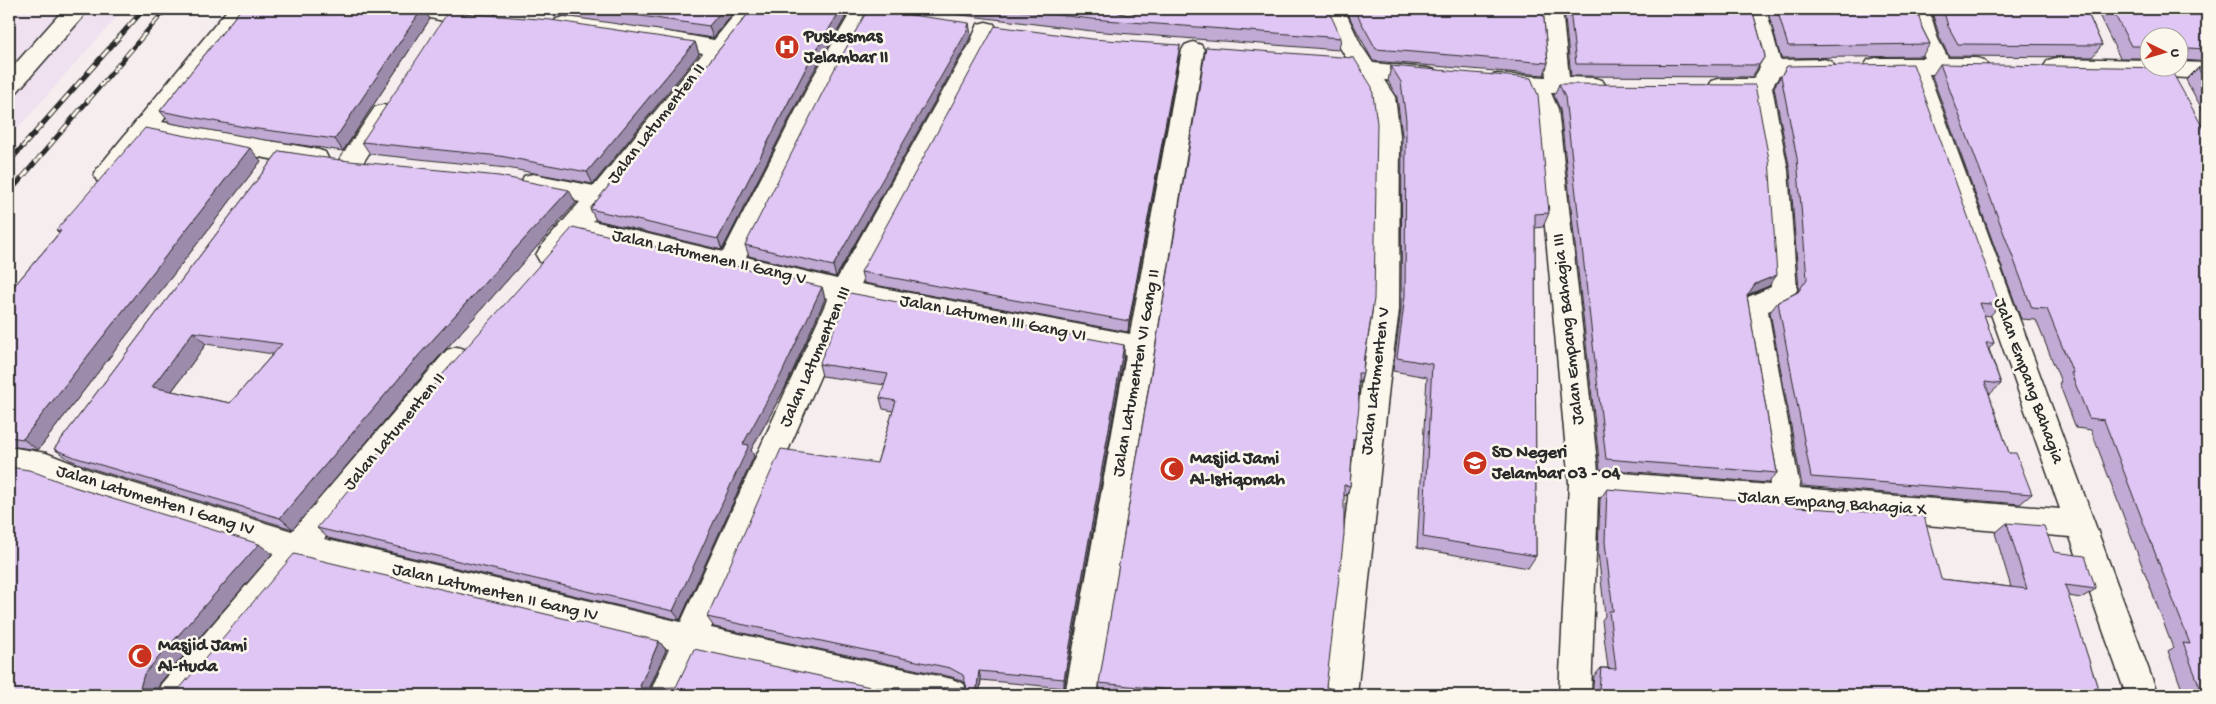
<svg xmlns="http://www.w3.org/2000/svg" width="2216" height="704" viewBox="0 0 2216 704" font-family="'Gochi Hand',sans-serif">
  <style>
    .built { fill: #efe1f0 }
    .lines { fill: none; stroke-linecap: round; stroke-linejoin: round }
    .minor-casing { stroke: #2b2b2b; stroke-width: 3 }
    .minor { fill: #fbf7ec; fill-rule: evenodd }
    .rail-casing { stroke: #2b2b2b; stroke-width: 5 }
    .rail { stroke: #fbf7ec; stroke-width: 3; stroke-dasharray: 10; stroke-linecap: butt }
    .wall { fill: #c1aad3; stroke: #2b2b2b; fill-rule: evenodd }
    .shaded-wall { fill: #9d8bac; stroke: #2b2b2b }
    .building { fill: #e0c6f5; stroke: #2b2b2b; fill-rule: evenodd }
    .labels { text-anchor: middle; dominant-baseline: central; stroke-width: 5; stroke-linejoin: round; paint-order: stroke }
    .poi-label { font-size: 18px; font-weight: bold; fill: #2b2b2b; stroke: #fbf7ec; text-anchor: start }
    .street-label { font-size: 18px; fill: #2b2b2b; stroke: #fbf7ec }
  </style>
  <rect width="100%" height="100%" fill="#f6edee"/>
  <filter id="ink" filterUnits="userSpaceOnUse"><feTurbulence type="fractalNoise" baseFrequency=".02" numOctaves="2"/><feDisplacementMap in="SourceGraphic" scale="10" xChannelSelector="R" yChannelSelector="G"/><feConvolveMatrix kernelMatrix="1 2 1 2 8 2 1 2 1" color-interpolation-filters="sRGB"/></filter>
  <g filter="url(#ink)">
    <path class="built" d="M9 9H124L9 138Z"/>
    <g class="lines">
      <defs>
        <path id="minor" d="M64 9H86L82 18 17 92 9 94V71Z
          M228 9H251L162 122 316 149 325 152 328 158 325 164 316 167 150 138 115 181 106 184 97 181 94 175 97 169Z
          M413 9H484L492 11 495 16 492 21C467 28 440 21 416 14Z
          M739 9H762L593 221 723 252 813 77 848 17 837 14 834 9 904 11 912 13 915 18 912 23 904 25 869 20 837 77 746 257 837 279 970 43 978 24 986 22 994 24 997 29 992 43 861 284 1130 334 1182 50 1185 45 1193 42 1201 45 1204 50 1097 695H1065L1126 355 852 303 711 628 952 679 964 684 968 695H879L699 656 681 695H649L669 649 304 562 194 695H157L161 684 274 553 90 496 45 479 9 473V447L46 453 92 471 292 531 447 350 457 347 467 350 471 358 467 366 324 539 681 622 828 298 580 237C568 251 559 268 540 262L536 255 540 248 580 202 524 190 521 183 524 176 533 174 594 186 703 53 607 35 556 29 553 24 556 19 564 17 607 21 714 40Z
          M1118 9H1140L1135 23 1127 25 1119 23 1116 18Z
          M1322 9H1344L1361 45 1373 63 1427 68 1435 70 1439 76 1435 82 1427 84 1384 80 1395 97 1400 135 1399 310 1389 386 1357 695H1325L1361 386 1373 310 1376 135 1371 98 1339 46Z
          M1540 9H1562L1569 77 1594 78 1602 80 1606 86 1602 92 1594 94 1551 93 1558 109 1598 471 1770 485 1741 307 1748 297 1771 287 1764 170 1750 95H1719L1711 93 1707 87 1711 81 1719 79H1753L1760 68 1753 47 1744 9H1766L1780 60 1823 59 1831 61 1835 67 1831 73 1823 75 1779 76 1772 87 1788 170 1797 290C1790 303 1782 307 1768 311L1800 488 2060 509 1906 74H1876L1868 72 1864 66 1868 60 1876 58H1925L1916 39 1907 9H1929L1938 39 1948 58H1976L1984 60 1988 66 1984 72 1976 74H1929L2158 695H2126L2070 537 1793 514 1788 515 1780 512 1598 497 1591 695H1559L1569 483 1534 109 1527 92 1489 88 1485 82 1489 76 1497 74 1546 77Z
          M2056 58 2148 60V68H2178V62L2207 63V79L2110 74H2056L2048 72 2044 66 2048 60Z
          M383 105 391 107 395 113 391 119 359 169 350 172 341 169 338 163 341 157 375 107Z"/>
      </defs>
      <use href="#minor" class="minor-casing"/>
      <use href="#minor" class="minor"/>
      <defs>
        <path id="rail" d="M9 162 144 9
          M9 193 166 9"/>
      </defs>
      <use href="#rail" class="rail-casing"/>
      <use href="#rail" class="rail"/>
    </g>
    <path class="wall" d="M241 9H424L430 19 343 151 259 139 170 123 160 111Z
      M470 9H737L713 38 564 16 489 9Z
      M752 9H843L845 18 811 76 722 250 596 220 590 209Z
      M913 9H1116L1119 13 1128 15 1341 38 1339 50 1092 31Z
      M1345 9H1543L1548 63 1544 75 1373 61Z
      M1564 9H1752L1765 56 1752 77 1571 76Z
      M1767 9H1917L1922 28 1930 44 1922 56 1781 58Z
      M1931 9H2086L2102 45 2092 57 1949 56 1940 38Z
      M2096 9H2207V62L2182 60 2178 64V38H2148V60V58H2120Z
      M971 35 968 42 836 277 749 256 745 245Z
      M695 42 699 54 593 184 507 168 370 154 362 142Z
      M1179 57 1128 332 864 283 861 272Z
      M1354 58 1365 356 1363 363V373L1359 384H1358L1355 439 1353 447 1350 486 1346 496 1344 495 1326 687 1333 695H1141L1100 691 1099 683Z
      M1940 64 2207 135V695H2184L2168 651 2173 648 2091 430 2076 428 2059 383 2061 382 2036 320 2021 319 1932 76Z
      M1391 66 1549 213 1543 227 1535 228 1536 556 1528 568 1417 548 1427 377 1393 371 1401 310 1402 135 1397 97 1388 81Z
      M1787 66 2000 305 1990 316 1984 315 1994 343 1989 349 2001 384 1990 394H1989L2009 453 2032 494 2020 504 1802 486 1770 312 1778 302 1797 292 1799 290 1790 170 1774 87Z
      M2198 68H2207V118L2186 80Z
      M1559 84 1769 286 1748 295 1747 296 1777 473 1768 483 1600 469 1560 109 1554 96Z
      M279 151 576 203 429 368 293 529 93 469 70 460 54 449ZM206 344 273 354 230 403 172 391Z
      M261 161 38 450 9 446V292L59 233 56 230Z
      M822 287 825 299 785 388 751 450 754 456 680 620 328 538 317 528Z
      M1124 345V356L1064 688 981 680 979 695H9L74 487 272 554 160 683 158 688H180L659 641 666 650 650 688H967L966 683 952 677 714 627 707 617 877 463 893 411 883 409 880 398 885 385 822 376 819 364Z
      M1607 489 1941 579 2011 587 1995 533 2007 523 2054 552 2096 589 2081 598 2068 596 2100 695H1592L1594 676 1601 668H1608L1602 620 1605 616 1598 552 1600 499Z"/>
    <path class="shaded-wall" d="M422 9H424L430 19 343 151 335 139Z
      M723 9H737L713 38 709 26Z
      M841 9H843L845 18 811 76 722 250 718 239 808 64Z
      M969 23 971 35 968 42 836 277 833 266Z
      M695 42 699 54 593 184 587 172Z
      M1180 45 1179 57 1128 332 1129 321Z
      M250 148 261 161 38 450 23 439Z
      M569 190 576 203 429 368 293 529 280 518 419 355Z
      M1777 275 1769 286 1747 295 1755 284Z
      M822 287 825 299 785 388 751 450 754 456 680 620 673 611 743 444Z
      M193 332 206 344 166 399 152 387Z
      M1124 345V356L1064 688V679Z
      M259 544 272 554 160 683 156 695 140 688 144 674Z
      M659 641 666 650 647 694 640 686Z
      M979 671 981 680 979 695H976Z"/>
    <path class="building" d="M241 9H422L335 139 250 128 160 111Z
      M594 9H723L709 26Z
      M752 9H841L808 64 718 239 590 209Z
      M868 9 969 23 967 31 833 266 745 245 836 66Z
      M1007 9H1116L1119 13 1128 15 1136 13 1137 9H1328L1341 38 1092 19Z
      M1354 9H1543L1548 63 1376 49Z
      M1570 9H1752L1765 56 1759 65 1576 64Z
      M1777 9H1917L1922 28 1930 44 1788 46Z
      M1943 9H2086L2102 45 1958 44 1948 26Z
      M2112 9H2207V49L2189 48 2187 54H2178V38H2148V46H2131Z
      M448 12 551 20 695 42 587 172 500 156 362 142Z
      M995 26 1092 39 1180 45 1129 321 861 272Z
      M1206 47 1354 58 1372 87 1377 123 1374 299 1365 356 1364 355 1363 373H1358L1359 407 1355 439H1353L1350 486 1344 485V535L1326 687 1333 689V695H1221L1099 683Z
      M1913 64 2000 305 1980 303 1994 343H1986L2001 384 1985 382 2009 453H2016L2032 494 1811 477 1778 302 1798 292 1807 279 1797 158 1781 76 1787 66Z
      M1940 64 2170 68 2207 135V695H2203L2183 643 2190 644 2104 420 2089 418 2071 373H2073L2047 309 2032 308Z
      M1391 66 1531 78 1538 95 1549 213 1535 214 1536 556 1423 537 1432 364 1397 358 1405 296 1406 120 1401 82Z
      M2198 68H2207V85Z
      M1559 84 1755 85 1769 159 1777 275 1755 284 1747 296 1777 473 1606 459 1565 97Z
      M145 128 250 148 23 439 9 437V292L61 231 56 230Z
      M279 151 340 160 499 176 569 190 419 355 280 518 77 458 54 449ZM193 332 282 344 230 403 152 387Z
      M573 227 822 287 780 377 743 444 749 445 673 611 317 528 442 375Z
      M850 293 1124 345 1064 679 979 671 976 695H9V467L29 470 74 487 259 544 144 674 140 688H180L294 554 659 641 640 686 641 688 676 687 694 649 875 688H967L963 675 950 668 707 617 781 449 877 463 896 401 880 398 888 374 819 364Z
      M1607 489 1789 504 1797 507 1924 516 1941 579 2027 589 2007 523 2044 526 2054 552 2085 556 2096 589 2065 585 2100 695H1600L1599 689 1601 668 1616 669 1609 611H1613L1605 542Z"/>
  </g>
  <defs>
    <symbol id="hospital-disc" viewBox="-11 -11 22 22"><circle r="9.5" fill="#c8321e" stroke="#fbf7ec"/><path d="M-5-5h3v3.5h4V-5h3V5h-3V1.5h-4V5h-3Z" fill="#fff"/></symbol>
    <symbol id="school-disc" viewBox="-11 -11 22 22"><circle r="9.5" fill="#c8321e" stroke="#fbf7ec"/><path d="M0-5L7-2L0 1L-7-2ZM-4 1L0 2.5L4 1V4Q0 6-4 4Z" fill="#fff"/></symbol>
    <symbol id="mosque-disc" viewBox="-11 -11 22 22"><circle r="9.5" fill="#c8321e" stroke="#fbf7ec"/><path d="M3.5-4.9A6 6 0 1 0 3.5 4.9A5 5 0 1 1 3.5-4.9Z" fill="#fff"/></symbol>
  </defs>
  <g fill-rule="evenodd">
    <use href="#hospital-disc" x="773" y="33" width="28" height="28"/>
    <use href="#school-disc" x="1461" y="449" width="28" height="28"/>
    <use href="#mosque-disc" x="1158" y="455" width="28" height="28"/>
    <use href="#mosque-disc" x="126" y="642" width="28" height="28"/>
  </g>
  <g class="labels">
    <g class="poi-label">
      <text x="804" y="37">Puskesmas<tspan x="804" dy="21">Jelambar II</tspan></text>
      <text x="1492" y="453">SD Negeri<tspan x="1492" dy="21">Jelambar 03 - 04</tspan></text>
      <text x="1190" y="459">Masjid Jami<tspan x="1190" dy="21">Al-Istiqomah</tspan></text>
      <text x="158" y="646">Masjid Jami<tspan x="158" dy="21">Al-Huda</tspan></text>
    </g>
    <g class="street-label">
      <text transform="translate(657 124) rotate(-52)">Jalan Latumenten II</text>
      <text transform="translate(709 258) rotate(13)">Jalan Latumenen II Gang V</text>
      <text transform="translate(993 319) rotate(11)">Jalan Latumen III Gang VI</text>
      <text transform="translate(1569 329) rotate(-96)">Jalan Empang Bahagia III</text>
      <text transform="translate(816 357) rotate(-66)">Jalan Latumenten III</text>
      <text transform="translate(1137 373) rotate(-80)">Jalan Latumenten VI Gang II</text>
      <text transform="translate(1376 381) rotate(-83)">Jalan Latumenten V</text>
      <text transform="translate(2028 381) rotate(70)">Jalan Empang Bahagia</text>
      <text transform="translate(395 432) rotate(-50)">Jalan Latumenten II</text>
      <text transform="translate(155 501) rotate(17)">Jalan Latumenten I Gang IV</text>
      <text transform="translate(1832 504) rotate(4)">Jalan Empang Bahagia X</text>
      <text transform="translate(495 593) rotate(13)">Jalan Latumenten II Gang IV</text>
    </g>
  </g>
  <rect width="2216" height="704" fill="none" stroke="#fbf7ec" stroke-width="30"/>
  <rect x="15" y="15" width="2186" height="674" fill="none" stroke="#2b2b2b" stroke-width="2" filter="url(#ink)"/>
  <g transform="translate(2164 52) rotate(95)"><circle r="24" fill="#fbf7ec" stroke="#a8a59f"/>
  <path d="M0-4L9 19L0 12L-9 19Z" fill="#c8321e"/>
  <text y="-8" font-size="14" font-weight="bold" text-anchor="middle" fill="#2b2b2b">U</text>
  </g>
</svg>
